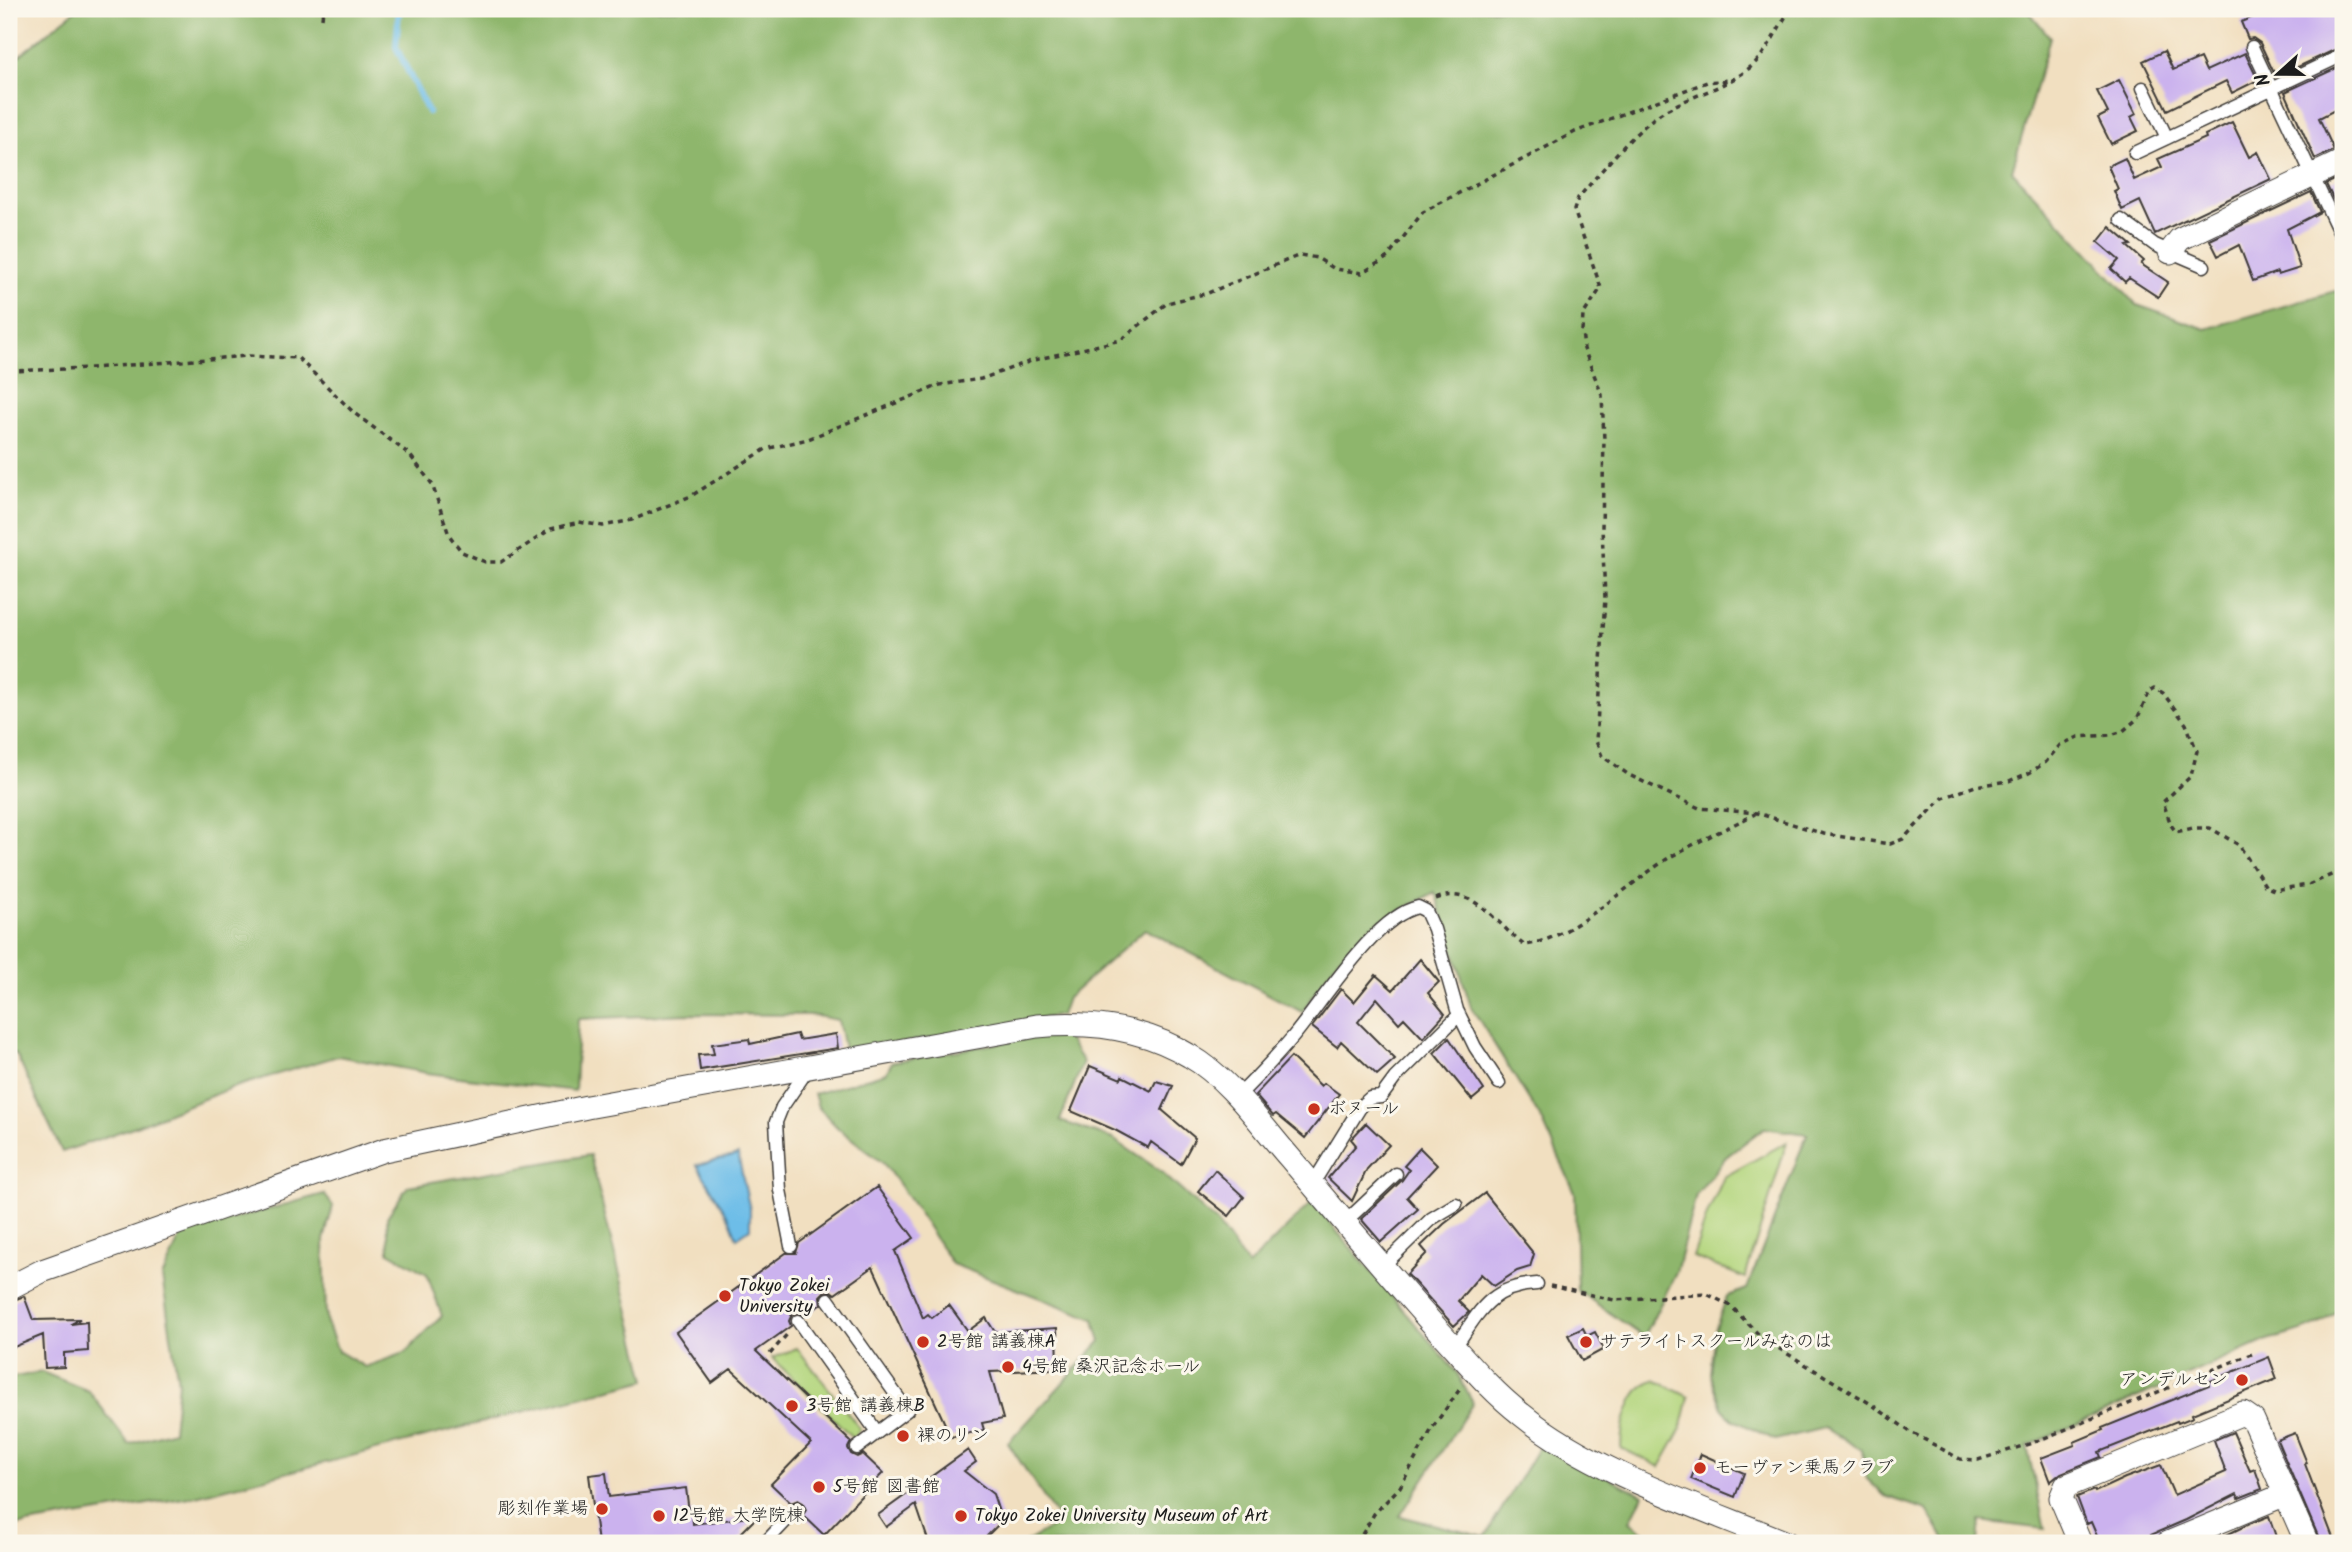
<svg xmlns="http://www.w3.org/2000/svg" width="2352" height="1552" viewBox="0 0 2352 1552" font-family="Kalam,'Klee One',sans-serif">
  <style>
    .green { fill: #b3d57d; stroke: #68784c; stroke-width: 2 }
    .forest { fill: #8eb66c; stroke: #556944; stroke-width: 2 }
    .water { fill: #6dbde8; stroke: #446c82; stroke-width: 2 }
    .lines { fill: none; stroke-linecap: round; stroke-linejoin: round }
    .stream { stroke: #6dbde8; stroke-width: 6 }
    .building { fill: #cbb2ee }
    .lane-casing { stroke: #3c3935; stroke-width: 15 }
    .street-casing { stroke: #3c3935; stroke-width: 25 }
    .path { stroke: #3c3935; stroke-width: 3.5; stroke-dasharray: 5 5; stroke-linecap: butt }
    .lane { stroke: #fff; stroke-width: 12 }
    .street { stroke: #fff; stroke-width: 23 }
    .poi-dot { fill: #c8321e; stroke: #fbf7ec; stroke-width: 2.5 }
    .labels { text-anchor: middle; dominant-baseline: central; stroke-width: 6; stroke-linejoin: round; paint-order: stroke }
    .poi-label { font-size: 18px; fill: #1c1c1c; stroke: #fbf7ec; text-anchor: start }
  </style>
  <rect width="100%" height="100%" fill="#fbf7ec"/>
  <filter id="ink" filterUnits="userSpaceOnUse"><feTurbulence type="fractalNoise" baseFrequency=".0143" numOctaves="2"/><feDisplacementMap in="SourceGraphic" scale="14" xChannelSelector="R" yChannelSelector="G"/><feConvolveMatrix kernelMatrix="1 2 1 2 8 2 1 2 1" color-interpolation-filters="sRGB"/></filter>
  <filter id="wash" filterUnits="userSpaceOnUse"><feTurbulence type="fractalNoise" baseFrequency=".00686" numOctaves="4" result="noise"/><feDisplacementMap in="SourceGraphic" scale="28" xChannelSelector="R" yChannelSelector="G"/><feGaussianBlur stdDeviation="1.57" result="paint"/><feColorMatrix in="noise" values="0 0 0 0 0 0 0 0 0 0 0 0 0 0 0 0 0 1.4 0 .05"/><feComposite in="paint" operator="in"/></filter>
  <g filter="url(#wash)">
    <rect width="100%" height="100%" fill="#f1dfc0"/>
    <path class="green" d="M1787 1142 1745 1278 1693 1257 1707 1215 1724 1177Z
      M797 1348 860 1429 853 1438 772 1358Z
      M1655 1380 1689 1397 1681 1430 1660 1467 1621 1448C1621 1427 1630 1385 1655 1380Z"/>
    <path class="forest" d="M77 9H2027L2050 37 2012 171 2137 305 2206 329 2335 291 2343 293V1308C2316 1327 2302 1333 2270 1339L2027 1446 2045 1529 1980 1521 1978 1543H1947L1927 1510 1885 1496 1866 1478 1862 1450 1824 1428 1775 1440 1732 1419 1722 1408 1710 1374 1715 1330 1727 1296 1747 1289 1807 1134 1764 1128 1726 1157 1696 1195 1676 1273 1644 1337 1577 1290 1575 1193 1543 1122 1471 1007 1435 892 1371 926 1338 959 1302 1012 1145 929 1067 998 1061 1015 845 1053 838 1020 811 1015 687 1014 578 1019 575 1091 427 1073 338 1056 231 1088 136 1126 62 1152 16 1054H9V64Z
      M1063 1032 1083 1062 1060 1121 1113 1139 1159 1170 1217 1223 1248 1266 1312 1202 1457 1373 1473 1403 1400 1516 1485 1537 1541 1443 1643 1495 1630 1522 1659 1543H1025L1060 1522 1008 1443 1101 1341 1094 1319 952 1264 919 1213 884 1164 838 1128 818 1107 814 1094 886 1073 892 1062Z
      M590 1155 646 1380 196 1496 9 1527V1378L42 1372 89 1391 129 1444 173 1431 178 1382 162 1277 182 1233 324 1194 333 1206 324 1240 326 1320 338 1351 365 1367 405 1353 442 1316 427 1274 389 1252 387 1217 408 1186Z"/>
    <path class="water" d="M738 1155 750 1210V1229L737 1238 730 1220 697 1165Z"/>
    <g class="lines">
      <path class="stream" d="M399 9 396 47 428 112"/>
    </g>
    <g id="blocks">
      <path class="building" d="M2272 9H2343V46L2278 76 2276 72 2274 73 2260 43 2253 38 2248 39 2241 22Z
        M2164 51 2173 70 2200 58 2206 71 2245 53 2258 80 2232 93 2226 81 2167 110 2143 61Z
        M2343 65V106L2319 118 2334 150 2315 159 2285 92Z
        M2119 80 2136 114 2131 117 2138 131 2111 144 2098 118 2108 113 2097 91Z
        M2232 122 2249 157 2258 152 2271 179 2155 234 2140 201 2122 210 2114 191 2118 189 2108 166 2125 158 2134 180 2162 167 2158 159 2206 138 2205 135Z
        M2343 176V201L2336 205 2326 184Z
        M2311 192 2320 212 2287 229 2300 268 2278 275 2277 272 2253 281 2239 245 2218 256 2210 240Z
        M2110 227 2131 245 2127 246 2144 261 2141 264 2168 282 2158 297 2129 278 2125 282 2111 269 2119 260 2098 242Z
        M1420 959 1439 982 1428 993 1445 1014 1423 1038 1404 1018 1399 1023 1377 998 1358 1022 1395 1059 1377 1075 1341 1041 1337 1047 1312 1027 1341 989 1354 1002 1376 975 1393 990Z
        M797 1034 799 1040 836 1034 838 1048 700 1070 698 1055 714 1054 712 1044 749 1039 750 1044Z
        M1449 1038 1484 1090 1472 1100 1434 1053Z
        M1291 1057 1321 1086 1324 1083 1339 1094 1305 1138 1276 1114 1273 1116 1255 1095Z
        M1090 1066 1121 1079 1122 1076 1151 1091 1156 1081 1173 1086 1162 1110 1195 1138 1181 1164 1151 1142 1148 1148 1115 1130 1071 1111Z
        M1366 1123 1389 1145 1367 1169 1352 1201 1328 1178 1356 1145 1351 1139Z
        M1420 1148 1437 1165 1407 1197 1418 1209 1381 1242 1361 1219 1402 1180 1409 1170 1404 1166Z
        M1215 1170 1244 1197 1229 1216 1198 1191Z
        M877 1187 914 1238 895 1251 923 1318 928 1314 932 1318 949 1305 968 1331 986 1318 995 1332 1057 1328 1058 1369 990 1372 1003 1419 982 1423 984 1430 951 1437 873 1267 835 1294 831 1291 824 1292 820 1296 821 1304 805 1316 798 1312 792 1314 789 1321 791 1326 756 1351 851 1442 848 1448 851 1454 857 1457 863 1454 883 1473 824 1535 803 1515 806 1510 803 1503 798 1500 791 1503 771 1484 811 1443 731 1369 712 1383 676 1332 786 1253H796L799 1243Z
        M1485 1193 1534 1254 1530 1267 1517 1271 1494 1286 1481 1274 1458 1301 1469 1312 1454 1326 1407 1274 1427 1253 1421 1246 1444 1224Z
        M24 1296 33 1320 80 1319 71 1324 87 1322 88 1351 64 1353V1367L45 1368 43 1335 9 1349V1302Z
        M1583 1328 1587 1336 1595 1332 1604 1349 1582 1361 1568 1335Z
        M2269 1357 2277 1379 2192 1414 2193 1417 2178 1423 2177 1421 2099 1452 2101 1457 2061 1473 2050 1482 2041 1458 2075 1445 2074 1442 2103 1430 2102 1428 2209 1385 2208 1382Z
        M2233 1432 2250 1471 2255 1469 2262 1489 2239 1498 2237 1494 2186 1520 2137 1541 2135 1535 2112 1543H2100L2091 1522 2087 1524 2077 1497 2094 1490 2095 1492 2125 1478 2161 1465 2174 1495 2226 1472 2214 1440Z
        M2295 1433 2307 1463 2305 1464 2335 1543H2321L2277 1440Z
        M968 1450 976 1462 964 1471 993 1494 1002 1521 980 1543H929L916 1505 886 1527 878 1515Z
        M1701 1454 1744 1473 1735 1497 1691 1479Z
        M606 1473 609 1497 686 1488 689 1512 692 1511 693 1524 758 1516 742 1532 744 1534 736 1543H598L589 1475Z
        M2269 1516 2278 1543H2210L2249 1524Z"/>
    </g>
  </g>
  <g filter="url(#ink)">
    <use href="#blocks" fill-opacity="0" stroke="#3c3935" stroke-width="2"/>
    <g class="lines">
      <defs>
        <path id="lane" d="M2252 47 2340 234
          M2143 88 2167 138
          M2135 153 2343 55
          M2121 220 2155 245 2204 266
          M1237 1097C1256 1078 1275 1058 1292 1038 1321 1004 1375 916 1418 907L1426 911 1434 929 1457 1010 1475 1047 1499 1083
          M1312 1185 1361 1106 1370 1098 1381 1097 1395 1078 1459 1015
          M1345 1222 1396 1174
          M791 1246 780 1190 776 1122 782 1107 808 1069
          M1382 1267 1431 1219 1456 1204
          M828 1299 907 1410 857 1448
          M798 1321 877 1432
          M1455 1347C1479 1312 1490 1286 1537 1284
          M765 1543 797 1509"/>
        <path id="street" d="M2170 252 2180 239 2343 161
          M9 1288 42 1271 384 1150 587 1107 1037 1026C1090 1021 1144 1028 1190 1056 1230 1079 1260 1124 1290 1158 1339 1216 1388 1274 1439 1331 1465 1359 1490 1390 1521 1414 1592 1472 1702 1508 1787 1543
          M2080 1543 2061 1498 2066 1486 2243 1413 2253 1420 2307 1543
          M2168 1543 2286 1494"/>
      </defs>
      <use href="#lane" class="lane-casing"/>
      <use href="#street" class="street-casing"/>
      <path class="path" d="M1791 9C1776 29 1768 54 1747 70 1717 93 1676 98 1648 123 1622 145 1600 173 1578 198L1574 210 1601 288 1583 315 1582 331 1584 349 1602 395 1604 440 1602 527 1605 598 1596 741 1602 756 1629 775 1699 808 1757 813 1824 834 1890 844 1903 839 1943 798 1975 786 2009 781 2029 773 2046 762 2060 745 2078 737 2111 735 2123 731 2137 719 2150 691 2155 688 2163 693 2186 724 2197 751 2191 776 2163 802 2171 825 2176 832 2193 828H2210L2239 845 2266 887 2274 890 2308 885 2343 870
        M322 18 323 9
        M9 371 91 368 247 356 298 358 354 413 409 454 432 484 449 535 462 552 485 562H501L551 529 579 522 603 526 632 520 691 496 766 449 808 439 940 385 981 379 1034 360 1121 340 1167 303 1208 293 1300 255 1317 258 1335 269 1362 273 1388 257 1423 212 1575 132 1707 82 1729 80
        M1436 899C1473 883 1498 926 1524 945 1573 940 1630 881 1672 856 1699 841 1727 828 1755 814
        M1550 1286 1614 1300 1707 1294 1731 1306 1763 1339 1871 1404 1909 1431 1960 1459 1978 1460 2032 1443 2252 1354
        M770 1354 789 1332
        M1357 1543 1374 1514 1400 1487 1433 1427 1462 1386"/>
      <use href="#lane" class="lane"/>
      <use href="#street" class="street"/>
    </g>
  </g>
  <g class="poi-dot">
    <circle cx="1314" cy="1109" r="7"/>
    <circle cx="725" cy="1296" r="7"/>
    <circle cx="923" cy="1342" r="7"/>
    <circle cx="1586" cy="1342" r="7"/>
    <circle cx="1008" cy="1367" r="7"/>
    <circle cx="2242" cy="1380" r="7"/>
    <circle cx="792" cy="1406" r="7"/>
    <circle cx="903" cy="1436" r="7"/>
    <circle cx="1700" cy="1468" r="7"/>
    <circle cx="819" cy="1487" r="7"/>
    <circle cx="602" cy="1509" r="7"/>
    <circle cx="659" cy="1516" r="7"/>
    <circle cx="961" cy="1516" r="7"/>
  </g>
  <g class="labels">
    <g class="poi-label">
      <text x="1328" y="1109">ボヌール</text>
      <text x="739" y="1286">Tokyo Zokei<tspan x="739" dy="21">University</tspan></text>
      <text x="937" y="1342">2号館 講義棟A</text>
      <text x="1600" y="1342">サテライトスクールみなのは</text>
      <text x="1022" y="1367">4号館 桑沢記念ホール</text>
      <text x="2228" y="1380" text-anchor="end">アンデルセン</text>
      <text x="806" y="1406">3号館 講義棟B</text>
      <text x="917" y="1436">裸のリン</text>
      <text x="1714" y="1468">モーヴァン乗馬クラブ</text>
      <text x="833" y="1487">5号館 図書館</text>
      <text x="588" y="1509" text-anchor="end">彫刻作業場</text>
      <text x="673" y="1516">12号館 大学院棟</text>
      <text x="975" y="1516">Tokyo Zokei University Museum of Art</text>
    </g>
  </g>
  <rect width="2352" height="1552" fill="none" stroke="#fbf7ec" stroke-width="35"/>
  <g transform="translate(2278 74) rotate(249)" stroke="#fbf7ec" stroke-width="5" paint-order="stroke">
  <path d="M0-5L12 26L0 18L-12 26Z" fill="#1c1c1c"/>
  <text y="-10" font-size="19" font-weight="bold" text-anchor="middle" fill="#1c1c1c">N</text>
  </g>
</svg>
